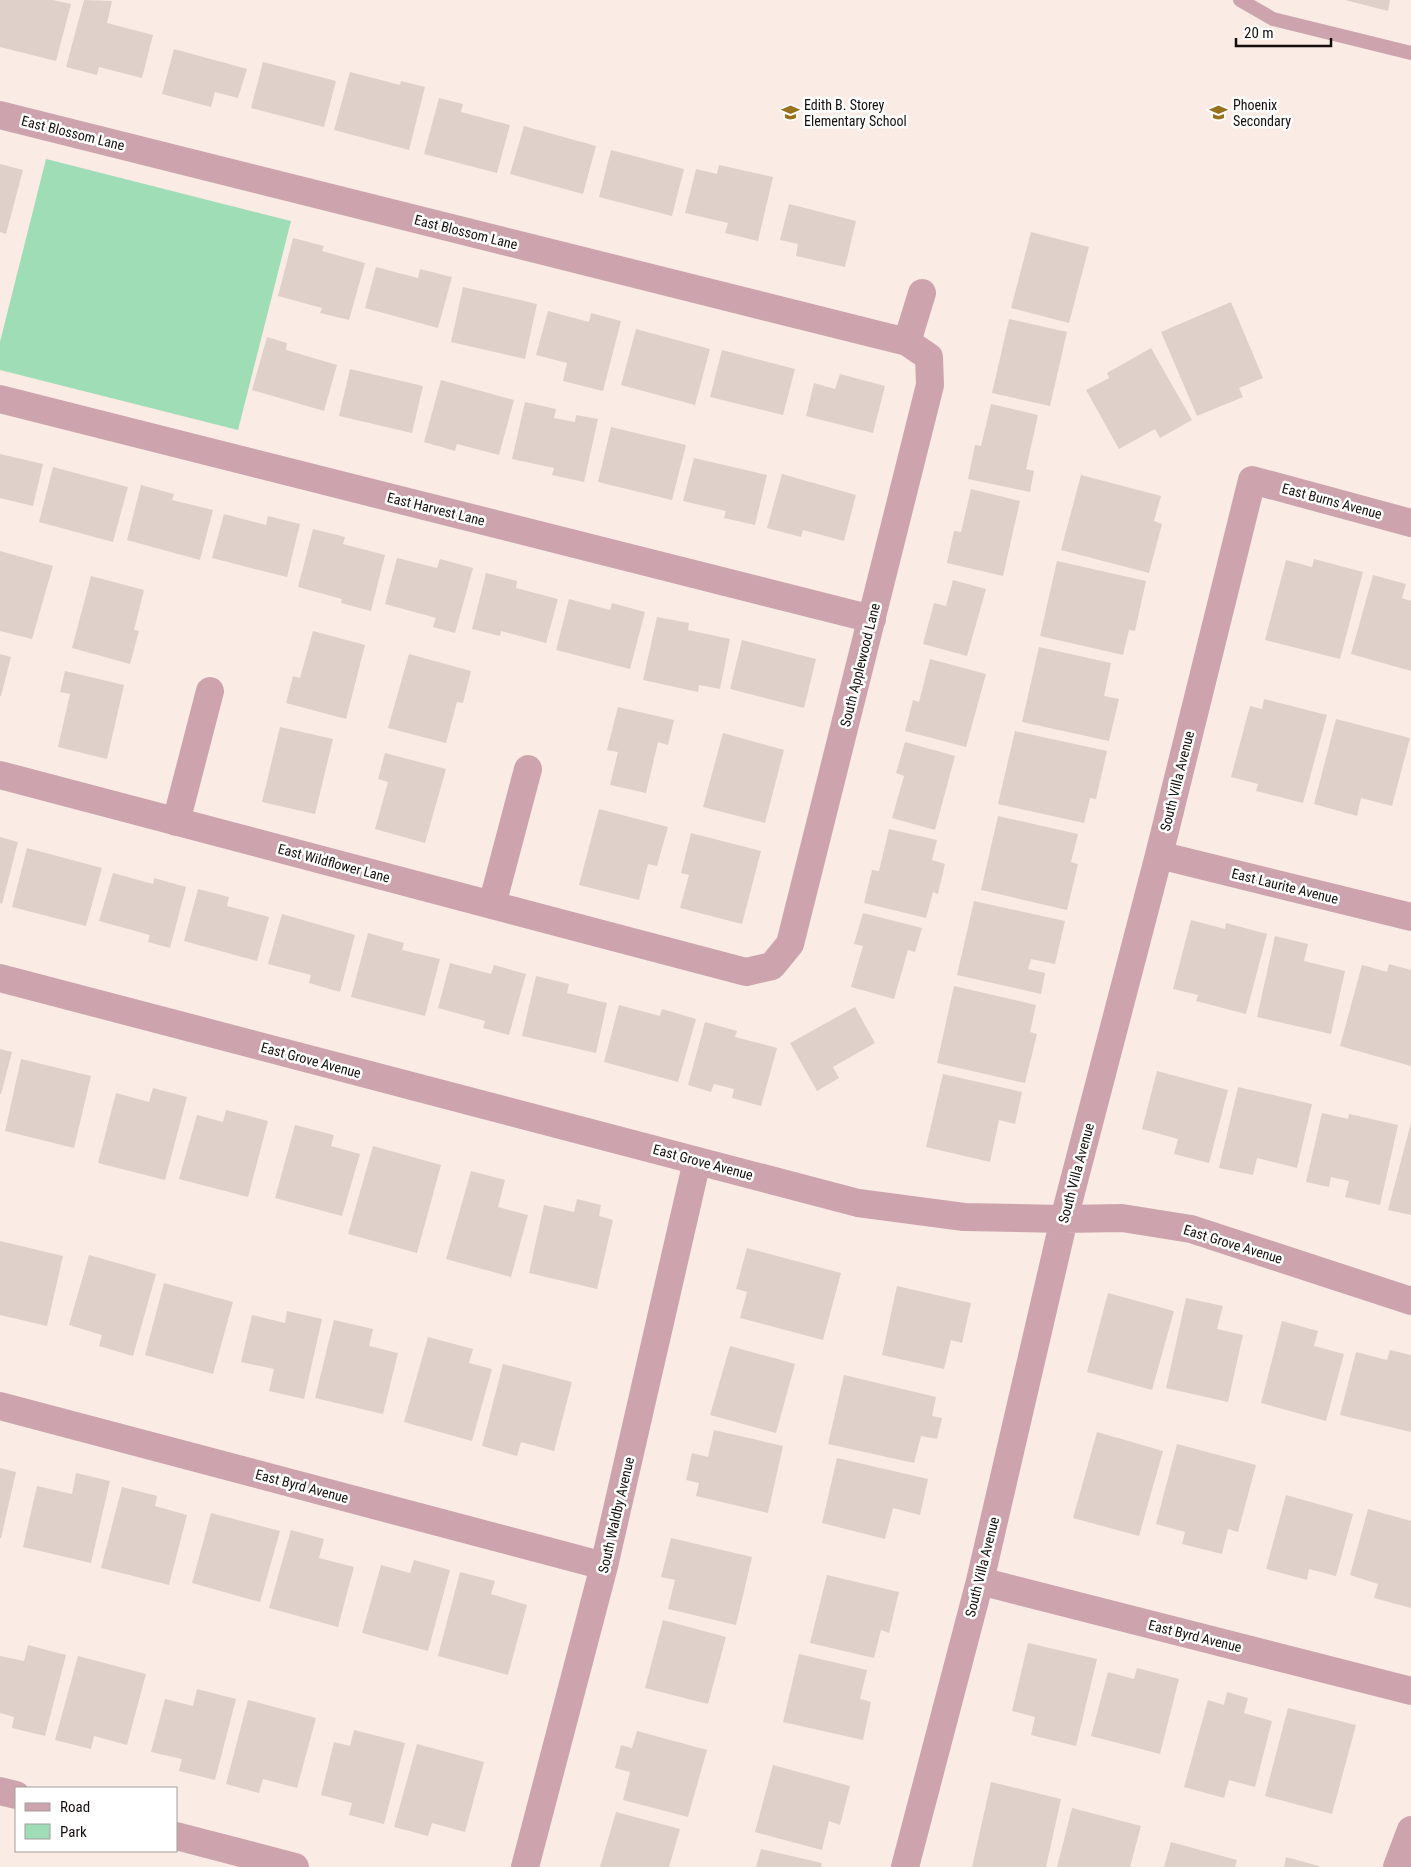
<svg xmlns="http://www.w3.org/2000/svg" width="1411" height="1867" viewBox="0 0 1411 1867" font-family="'Roboto Condensed',sans-serif">
  <style>
    .green { fill: #9eddb5 }
    .building { fill: #dfd1ca }
    .lines { fill: none; stroke-linecap: round; stroke-linejoin: round }
    .service { stroke: #cda4ae; stroke-width: 14 }
    .minor { stroke: #cda4ae; stroke-width: 28 }
    .labels { text-anchor: middle; dominant-baseline: central; stroke-width: 5; stroke-linejoin: round; paint-order: stroke }
    .poi-label { font-size: 14px; fill: #140f0d; stroke: #fff; text-anchor: start }
    .street-label { font-size: 14px; fill: #140f0d; stroke: #fff }
  </style>
  <rect width="100%" height="100%" fill="#faebe4"/>
  <path class="green" d="M46 159 291 221 238 430 0 370V342Z"/>
  <path class="building" d="M0 0H53L71 4 56 61 0 47Z
    M84 0 112 1 107 23 153 35 142 78 99 67 97 75 66 67Z
    M1345 0H1390L1388 11Z
    M174 49 247 69 238 98 215 92 211 107 162 94Z
    M263 62 336 81 324 127 251 108Z
    M350 72 400 85 401 81 425 87 409 150 334 130Z
    M439 98 463 104 461 112 510 125 497 173 424 154Z
    M524 126 596 146 583 194 510 174Z
    M611 150 684 169 672 216 599 197Z
    M0 164 23 170 6 234 0 232Z
    M719 165 773 177 758 241 725 233 728 223 685 213 696 169 717 174Z
    M789 204 856 221 845 267 796 256 798 244 780 240Z
    M1031 232 1089 247 1069 323 1011 308Z
    M293 238 324 246 322 251 365 263 349 320 320 313 322 308 278 296Z
    M376 267 418 278 420 269 452 277 438 328 365 308Z
    M463 287 537 304 525 359 451 342Z
    M1231 302 1263 378 1239 388 1243 397 1197 416 1161 332Z
    M548 311 589 322 591 313 621 321 603 391 563 381 567 363 536 355Z
    M1009 319 1067 332 1050 406 992 393Z
    M636 329 710 349 695 405 621 385Z
    M267 337 287 343 286 350 337 365 324 411 252 390Z
    M1151 348 1192 420 1160 438 1155 429 1119 449 1086 390 1109 378 1107 373Z
    M722 350 795 369 783 415 710 397Z
    M350 369 423 386 412 433 339 416Z
    M840 374 885 386 873 433 806 416 814 383 835 389Z
    M441 380 514 400 499 455 457 444 455 451 424 442Z
    M525 402 556 409 554 418 575 422 576 415 598 419 584 482 552 475 554 468 512 459Z
    M991 404 1038 415 1026 469 1034 471 1030 492 968 479 975 445 981 446Z
    M611 427 686 445 672 500 598 482Z
    M0 454 43 464 33 506 0 498Z
    M694 458 767 475 755 525 724 518 726 511 683 501Z
    M53 467 128 487 113 542 39 522Z
    M782 474 856 495 844 541 803 530 801 537 767 528Z
    M1081 475 1161 496 1154 521 1162 524 1149 573 1061 550Z
    M141 485 174 494 172 500 213 510 200 560 127 540Z
    M971 489 1020 501 1003 576 947 563 954 531 961 532Z
    M224 514 266 525 268 516 300 524 287 577 212 558Z
    M313 529 345 537 343 544 385 555 371 611 341 603 342 599 298 587Z
    M0 551 53 566 32 639 0 631Z
    M397 558 437 568 440 559 473 568 455 633 433 627 436 618 385 604Z
    M1314 559 1363 572 1340 659 1265 640 1286 560 1312 567Z
    M1057 561 1146 581 1135 631 1129 630 1123 655 1040 636Z
    M486 573 517 581 516 588 558 599 546 643 501 631 500 636 472 629Z
    M1373 575 1406 584 1402 598 1411 601V671L1351 654Z
    M91 576 144 590 134 630 139 631 130 664 72 648Z
    M953 580 986 589 967 656 923 644 934 603 946 606Z
    M569 599 610 610 612 603 645 612 630 669 556 650Z
    M657 617 689 623 688 630 730 639 720 689 699 685 698 692 643 680Z
    M313 631 365 645 346 719 286 703 293 676 300 678Z
    M742 640 816 659 804 708 730 689Z
    M1039 647 1111 663 1104 696 1119 699 1109 741 1022 722Z
    M0 654 11 657 1 696H0Z
    M409 654 471 671 463 703 457 702 446 743 388 728Z
    M930 659 986 674 966 747 905 731 913 700 919 702Z
    M65 671 124 685 107 759 58 747 70 694 60 692Z
    M1264 699 1327 715 1303 803 1256 791 1258 784 1231 777 1250 706 1262 709Z
    M618 707 674 720 668 745 658 742 646 793 610 785 618 752 607 750Z
    M1336 719 1410 738 1392 806 1361 798 1357 816 1314 804Z
    M280 727 333 739 315 814 262 802Z
    M1015 731 1107 751 1096 799 1090 798 1084 823 998 804Z
    M723 733 784 750 765 823 703 807Z
    M905 742 955 756 935 830 892 818 904 776 896 773Z
    M385 753 446 769 425 843 375 829 388 782 378 779Z
    M599 809 668 827 657 866 648 864 639 900 579 885Z
    M998 816 1078 834 1071 862 1078 864 1067 910 981 890Z
    M889 829 937 840 932 860 945 864 938 894 933 892 926 918 864 903 872 870 879 871Z
    M691 833 761 851 742 924 680 908 689 875 681 873Z
    M0 837 18 842 2 904 0 903Z
    M27 848 102 868 86 926 12 907Z
    M113 873 153 884 154 878 186 887 170 948 148 942 150 935 99 921Z
    M198 889 229 897 227 906 269 917 257 961 184 941Z
    M974 901 1065 921 1055 964 1031 959 1028 969 1045 973 1041 994 957 975Z
    M863 913 922 928 915 952 908 950 894 999 851 987 863 946 854 944Z
    M282 914 355 935 340 992 309 983 311 975 268 964Z
    M1191 920 1225 929 1226 923 1267 934 1246 1014 1196 1001 1198 995 1173 989Z
    M368 933 404 943 402 950 440 959 425 1016 351 997Z
    M1275 936 1308 944 1304 961 1345 971 1331 1034 1257 1017Z
    M450 963 491 974 494 965 526 974 509 1035 483 1028 485 1021 438 1008Z
    M1389 964 1411 970V1066L1340 1046 1362 965 1387 972Z
    M536 976 569 984 567 993 607 1003 596 1053 522 1036Z
    M954 986 1036 1005 1030 1032 1037 1034 1025 1083 937 1063Z
    M619 1005 660 1016 662 1009 696 1019 678 1082 604 1062Z
    M855 1007 875 1043 833 1067 839 1078 817 1091 790 1043Z
    M705 1022 737 1031 735 1037 777 1048 761 1106 732 1098 734 1089 714 1084 711 1092 688 1085Z
    M0 1049 12 1052 1 1094H0Z
    M21 1059 91 1076 74 1148 5 1131Z
    M1157 1071 1228 1090 1209 1163 1174 1154 1178 1139 1142 1129Z
    M943 1074 1022 1092 1015 1124 999 1120 990 1162 926 1147Z
    M1238 1087 1312 1104 1297 1168 1257 1158 1253 1175 1219 1168Z
    M153 1088 187 1097 165 1180 98 1163 116 1093 149 1102Z
    M226 1110 268 1121 248 1197 179 1179 197 1115 223 1122Z
    M1322 1113 1348 1119 1349 1114 1398 1125 1380 1205 1345 1197 1349 1181 1331 1177 1329 1187 1306 1182Z
    M1411 1123V1215L1388 1210Z
    M295 1125 334 1135 331 1146 360 1154 342 1216 275 1198Z
    M373 1146 441 1165 417 1253 348 1234Z
    M471 1171 505 1180 498 1207 528 1215 511 1277 446 1259Z
    M577 1199 601 1205 599 1216 613 1220 597 1289 529 1273 544 1205 574 1212Z
    M0 1241 63 1256 47 1326 0 1315Z
    M747 1248 841 1273 823 1340 740 1318 747 1292 736 1289Z
    M89 1255 156 1274 133 1356 99 1346 102 1335 69 1325Z
    M164 1283 233 1302 213 1374 145 1355Z
    M897 1286 971 1303 962 1343 951 1340 944 1369 882 1355Z
    M1108 1293 1174 1311 1152 1390 1087 1372Z
    M1186 1298 1223 1306 1217 1329 1243 1335 1228 1402 1166 1388Z
    M287 1311 322 1319 304 1399 269 1391 274 1369 241 1362 252 1315 285 1323Z
    M334 1320 373 1329 369 1346 398 1353 383 1414 315 1398Z
    M1282 1321 1318 1331 1314 1346 1344 1354 1326 1421 1261 1403Z
    M428 1337 473 1349 469 1363 492 1369 472 1441 404 1422Z
    M730 1346 795 1364 776 1433 710 1415Z
    M1390 1350 1411 1355V1432L1340 1415 1356 1352 1387 1360Z
    M503 1364 572 1382 554 1451 521 1442 517 1456 482 1446Z
    M844 1375 936 1397 932 1416 942 1418 937 1439 921 1436 914 1463 828 1444Z
    M714 1430 783 1446 768 1513 696 1496 699 1483 686 1480 692 1453 708 1457Z
    M1097 1432 1163 1451 1139 1536 1073 1518Z
    M1177 1444 1256 1465 1238 1532 1228 1529 1222 1554 1182 1544 1185 1532 1156 1524Z
    M837 1458 928 1479 920 1515 893 1508 885 1539 822 1523Z
    M0 1468 16 1472 1 1538H0Z
    M76 1473 110 1481 91 1563 23 1547 37 1486 72 1494Z
    M122 1487 157 1496 155 1506 187 1515 169 1585 101 1568Z
    M1286 1495 1353 1514 1336 1576 1309 1569 1307 1580 1266 1569Z
    M1368 1509 1411 1521V1608L1374 1598 1378 1584 1350 1575Z
    M211 1513 280 1531 260 1602 192 1583Z
    M291 1530 324 1539 319 1558 354 1567 338 1627 269 1608Z
    M671 1538 752 1557 736 1625 668 1609 675 1580 661 1577Z
    M414 1560 450 1570 428 1651 362 1633 381 1565 410 1573Z
    M460 1572 495 1581 491 1594 527 1605 508 1675 438 1656Z
    M827 1575 899 1592 889 1633 881 1630 874 1658 810 1643Z
    M663 1620 726 1637 708 1704 645 1688Z
    M1028 1643 1097 1659 1076 1746 1031 1735 1035 1717 1012 1711Z
    M28 1645 66 1655 45 1736 12 1728 14 1717 0 1713V1656L24 1661Z
    M799 1654 867 1670 860 1699 871 1702 863 1740 783 1722Z
    M78 1656 146 1674 127 1745 94 1736 91 1749 55 1740Z
    M1137 1668 1179 1679 1160 1754 1091 1736 1108 1672 1134 1679Z
    M197 1689 236 1699 215 1780 179 1771 182 1759 151 1752 165 1699 193 1706Z
    M1227 1692 1248 1698 1244 1713 1272 1721 1255 1787 1229 1780 1224 1798 1184 1787 1208 1700 1224 1705Z
    M248 1700 316 1718 297 1788 263 1779 259 1793 226 1784Z
    M1288 1708 1356 1725 1332 1814 1265 1796Z
    M354 1730 405 1743 384 1824 349 1815 352 1803 321 1795 334 1742 350 1746Z
    M637 1731 707 1750 688 1817 623 1800 630 1772 615 1768 621 1745 632 1748Z
    M417 1744 484 1762 465 1832 432 1823 428 1836 394 1827Z
    M773 1765 850 1786 840 1825 829 1821 822 1850 755 1832Z
    M991 1782 1061 1799 1046 1867H972Z
    M1072 1808 1141 1826 1130 1867H1057Z
    M616 1812 680 1829 669 1867H600Z
    M1171 1842 1237 1860 1235 1867H1164Z
    M761 1849 822 1863 821 1867H756Z
    M1286 1857 1319 1866V1867H1284Z"/>
  <g class="lines">
    <path class="service" d="M1240 0 1273 19 1411 53"/>
    <path class="minor" d="M0 115 907 342 929 357 930 385 790 944 772 966 746 972 0 775
      M907 342 922 293
      M0 399 872 619
      M176 822 210 691
      M1159 855 1411 917
      M492 905 528 769
      M0 978 858 1203 964 1217 1064 1219 1122 1218 1191 1229 1411 1301
      M0 1406 604 1566
      M980 1581 1411 1691
      M0 1791 16 1795
      M176 1836 295 1867
      M525 1867 604 1566 697 1161
      M905 1867 980 1581 1064 1219 1159 855 1252 480 1411 523
      M1397 1867 1411 1830"/>
  </g>
  <defs>
    <symbol id="school-bare" viewBox="-9 -9 18 18"><path d="M0-5L7-2L0 1L-7-2ZM-4 1L0 2.5L4 1V4Q0 6-4 4Z" fill="#99721e" stroke="#fff" stroke-width="2.5" paint-order="stroke"/></symbol>
  </defs>
  <g fill-rule="evenodd">
    <use href="#school-bare" x="778" y="100" width="25" height="25"/>
    <use href="#school-bare" x="1206" y="100" width="25" height="25"/>
  </g>
  <g class="labels">
    <g class="poi-label">
      <text x="804" y="105">Edith B. Storey<tspan x="804" dy="16">Elementary School</tspan></text>
      <text x="1233" y="105">Phoenix<tspan x="1233" dy="16">Secondary</tspan></text>
    </g>
    <g class="street-label">
      <text transform="translate(73 133) rotate(14)">East Blossom Lane</text>
      <text transform="translate(466 232) rotate(14)">East Blossom Lane</text>
      <text transform="translate(1332 501) rotate(15)">East Burns Avenue</text>
      <text transform="translate(436 509) rotate(14)">East Harvest Lane</text>
      <text transform="translate(860 665) rotate(-76)">South Applewood Lane</text>
      <text transform="translate(1177 781) rotate(-76)">South Villa Avenue</text>
      <text transform="translate(334 863) rotate(15)">East Wildflower Lane</text>
      <text transform="translate(1285 886) rotate(14)">East Laurite Avenue</text>
      <text transform="translate(311 1060) rotate(15)">East Grove Avenue</text>
      <text transform="translate(703 1162) rotate(15)">East Grove Avenue</text>
      <text transform="translate(1076 1173) rotate(-75)">South Villa Avenue</text>
      <text transform="translate(1233 1244) rotate(17)">East Grove Avenue</text>
      <text transform="translate(302 1486) rotate(15)">East Byrd Avenue</text>
      <text transform="translate(616 1515) rotate(-77)">South Waldby Avenue</text>
      <text transform="translate(982 1567) rotate(-76)">South Villa Avenue</text>
      <text transform="translate(1195 1636) rotate(14)">East Byrd Avenue</text>
    </g>
  </g>
  <rect x="15" y="1787" width="162" height="65" fill="#ffffff" stroke="#a19f9e"/>
  <rect x="25" y="1803" width="25" height="8" fill="#cda4ae" stroke="#a19f9e"/>
  <text x="60" y="1812" font-size="15" fill="#140f0d">Road</text>
  <rect x="25" y="1824" width="25" height="15" fill="#9eddb5" stroke="#a19f9e"/>
  <text x="60" y="1837" font-size="15" fill="#140f0d">Park</text>
  <path d="M1236 38v8h95v-8" fill="none" stroke="#140f0d" stroke-width="2.5"/>
  <text x="1244" y="38" font-size="15" fill="#140f0d" stroke="#ffffff" stroke-width="4" paint-order="stroke">20 m</text>
</svg>
